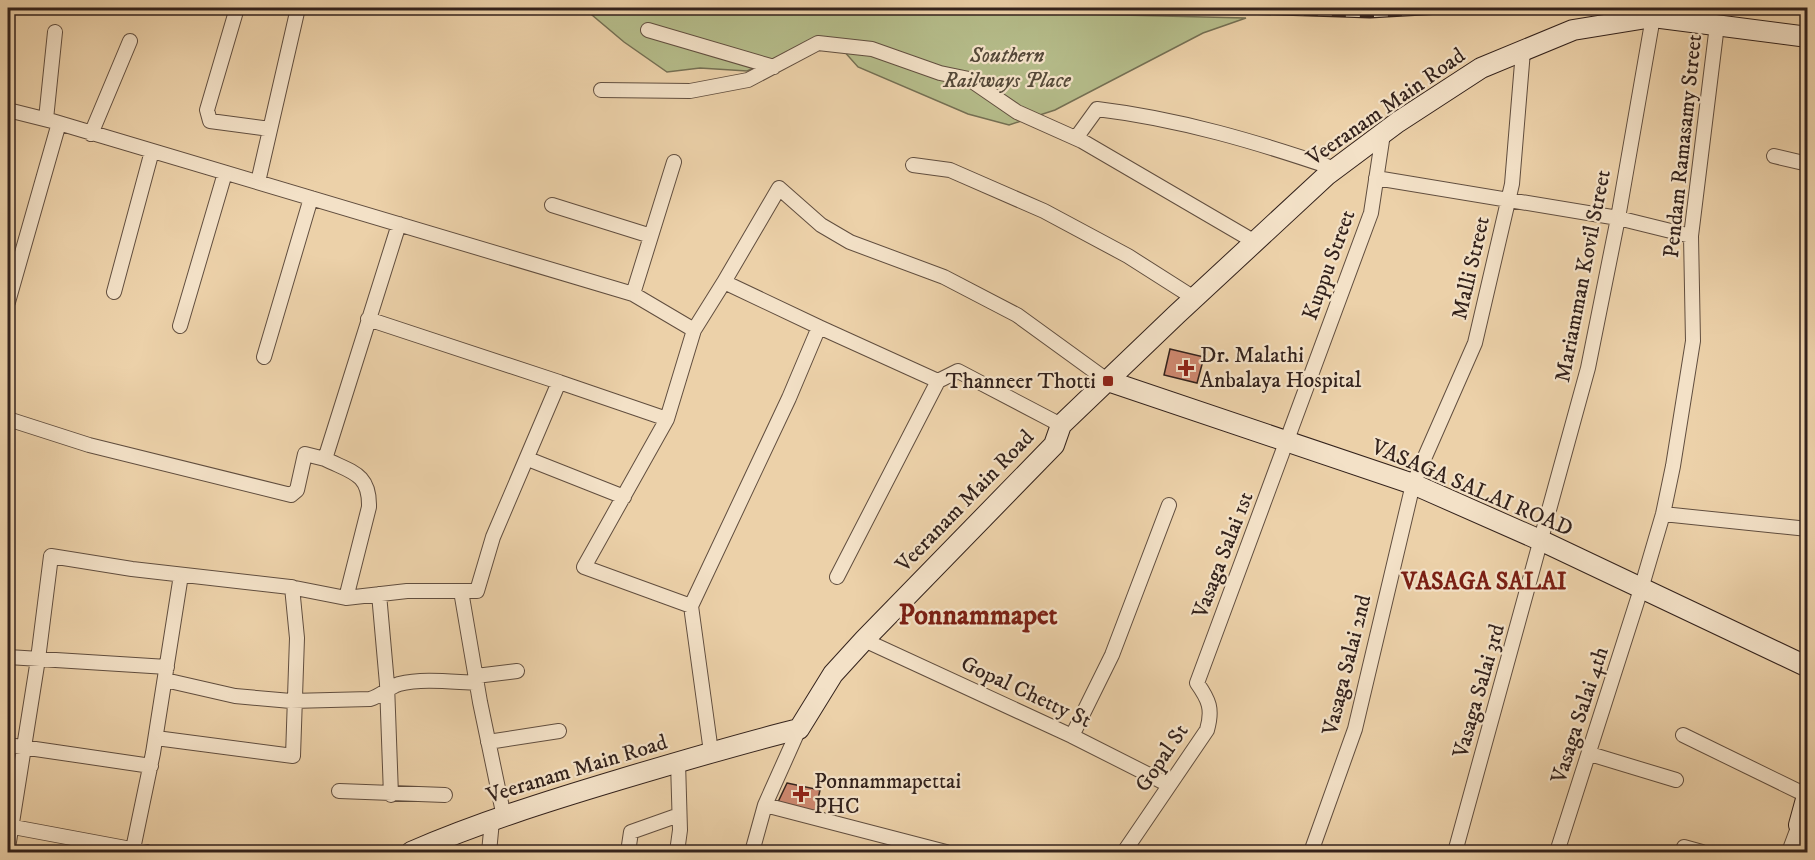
<svg xmlns="http://www.w3.org/2000/svg" width="1815" height="860" viewBox="0 0 1815 860" font-family="'IM FELL DW Pica',serif">
  <style>
    .green { fill: #b5bc8a; stroke: #746f53; stroke-width: 1.5 }
    .building { fill: #ce886f; stroke: #33221c; stroke-width: 1.5 }
    .lines { fill: none; stroke-linecap: round; stroke-linejoin: round }
    .street-casing { stroke: #614e3f; stroke-width: 16 }
    .secondary-casing { stroke: #33221c; stroke-width: 22 }
    .street { stroke: #f3e1c7; stroke-width: 14 }
    .secondary { stroke: #f3e1c7; stroke-width: 20 }
    .rail-casing { stroke: #33221c; stroke-width: 7 }
    .rail { stroke: #f3e1c7; stroke-width: 4.5; stroke-dasharray: 14; stroke-linecap: butt }
    .poi-dot { fill: #8f2418; stroke: #f3e1c7; stroke-width: 2 }
    .labels { text-anchor: middle; dominant-baseline: central; stroke-width: 4.5; stroke-linejoin: round; paint-order: stroke }
    .park-label { font-size: 22px; font-style: italic; fill: #544838; stroke: #f3e1c7 }
    .street-label { font-size: 22px; fill: #33221c; stroke: #f3e1c7 }
    .poi-label { font-size: 22px; fill: #33221c; stroke: #f3e1c7; text-anchor: start }
    .neighbourhood-label { font-size: 24px; font-weight: bold; fill: #7a1f14; stroke: #f3e1c7 }
    .district-label { font-size: 28px; font-weight: bold; fill: #7a1f14; stroke: #f3e1c7 }
  </style>
  <rect width="100%" height="100%" fill="#ecd1a9"/>
  <filter id="stains"><feTurbulence type="fractalNoise" baseFrequency=".00333" numOctaves="4"/><feColorMatrix values="0 0 0 0 .2 0 0 0 0 .09 0 0 0 0 .02 0 0 0 .5 -.17"/></filter>
  <radialGradient id="worn" r=".72"><stop offset=".6" stop-color="#630" stop-opacity="0"/><stop offset="1" stop-color="#630" stop-opacity=".3"/></radialGradient>
  <path class="green" d="M594 8H820L1246 18 1203 33 1055 110 1009 125 968 114 858 67 834 40 782 55 747 71 700 68 667 72 624 42 592 15Z"/>
  <path class="building" d="M1170 349 1204 357 1197 383 1164 375Z
    M787 783 820 790 815 812 778 802Z"/>
  <g class="lines">
    <defs>
      <path id="street" d="M237 8 207 110 210 121 270 129
        M648 30 774 67
        M601 90 690 91 748 80 818 43 872 49 940 73 969 79 1017 112 1082 141 1255 242
        M8 110 52 121 633 294 694 330 724 282 819 327
        M46 119 55 32
        M91 134 130 41
        M1076 138 1097 109C1180 119 1257 142 1336 169
        M1774 156 1808 164
        M913 165 950 170 1044 211 1128 256 1194 298
        M1376 178 1618 218 1691 236
        M258 182 298 8
        M552 205 651 236
        M724 282 779 188 821 225 850 242 944 277 1017 315 1108 381
        M114 292 152 151
        M633 294 674 162
        M8 302 59 123
        M180 326 225 173
        M694 330 667 419 584 567 691 606 711 752
        M264 357 311 198
        M559 382 667 419
        M8 419 89 445 291 495 297 490 305 454 325 459
        M528 459 624 497
        M1663 514 1808 529
        M837 577 938 381 958 371 1061 425
        M461 591 480 702 504 817
        M379 594 387 684 391 795
        M346 598 369 507C370 473 351 472 325 459L399 224
        M691 606 789 398 819 327 938 381
        M864 640 1072 736 1169 785
        M8 657 167 667
        M476 676 517 671
        M165 680 235 696 291 701 370 699C381 696 389 687 399 684 423 678 452 682 477 683
        M1683 735 1806 795
        M1072 736 1112 655 1169 505
        M156 738 293 756 297 638 292 587
        M488 742 559 731
        M8 745 151 766
        M1590 754 1676 780
        M339 791 445 795
        M765 805 946 852
        M8 826 147 852
        M8 848 38 659 51 556 132 569 290 587 346 598 407 591H477L493 537 559 382 368 319
        M133 849 153 753 181 575
        M489 852 492 821
        M628 852 631 832 679 815
        M677 852 680 830 678 762
        M752 852 765 805 799 729
        M1124 852 1207 730C1213 709 1209 700 1197 683L1371 213 1383 134
        M1311 852 1355 729 1413 484 1475 343 1512 184 1523 51
        M1455 852 1588 368 1618 218 1653 17
        M1557 852 1641 589 1663 514 1673 466 1693 341 1691 236 1717 25
        M1682 852 1684 847 1702 852
        M1789 852 1799 825"/>
      <path id="secondary" d="M1653 17 1808 37
        M1108 381 1413 484 1542 541 1808 667
        M1808 792 1799 825 1808 847
        M411 852C478 823 548 801 618 780 678 762 738 744 799 729L833 674 864 640 1054 445 1061 425 1177 314 1327 175 1398 122 1481 68 1573 30 1653 17 1660 8"/>
    </defs>
    <use href="#street" class="street-casing"/>
    <use href="#secondary" class="secondary-casing"/>
    <use href="#street" class="street"/>
    <use href="#secondary" class="secondary"/>
    <defs>
      <path id="rail" d="M1150 8 1370 15 1495 8"/>
    </defs>
    <use href="#rail" class="rail-casing"/>
    <use href="#rail" class="rail"/>
  </g>
  <g class="poi-dot">
    <path d="M1183 359h6v6h6v6h-6v6h-6v-6h-6v-6h6z"/>
    <rect x="1102" y="375" width="12" height="12" rx="3"/>
    <path d="M798 785h6v6h6v6h-6v6h-6v-6h-6v-6h6z"/>
  </g>
  <g class="labels">
    <g class="park-label">
      <text x="1007" y="55">Southern<tspan x="1007" dy="25">Railways Place</tspan></text>
    </g>
    <g class="street-label">
      <text transform="translate(1386 107) rotate(-35)">Veeranam Main Road</text>
      <text transform="translate(1683 146) rotate(-84)">Pendam Ramasamy Street</text>
      <text transform="translate(1329 265) rotate(-70)">Kuppu Street</text>
      <text transform="translate(1471 268) rotate(-77)">Malli Street</text>
      <text transform="translate(1583 276) rotate(-79)">Mariamman Kovil Street</text>
      <text transform="translate(1472 488) rotate(23)">VASAGA SALAI ROAD</text>
      <text transform="translate(965 501) rotate(-46)">Veeranam Main Road</text>
      <text transform="translate(1223 555) rotate(-69)">Vasaga Salai 1st</text>
      <text transform="translate(1347 665) rotate(-76)">Vasaga Salai 2nd</text>
      <text transform="translate(1479 691) rotate(-74)">Vasaga Salai 3rd</text>
      <text transform="translate(1026 692) rotate(25)">Gopal Chetty St</text>
      <text transform="translate(1580 715) rotate(-72)">Vasaga Salai 4th</text>
      <text transform="translate(1162 758) rotate(-56)">Gopal St</text>
      <text transform="translate(577 769) rotate(-17)">Veeranam Main Road</text>
    </g>
    <g class="poi-label">
      <text x="1200" y="355">Dr. Malathi<tspan x="1200" dy="25">Anbalaya Hospital</tspan></text>
      <text x="1096" y="381" text-anchor="end">Thanneer Thotti</text>
      <text x="814" y="781">Ponnammapettai<tspan x="814" dy="25">PHC</tspan></text>
    </g>
    <g class="neighbourhood-label">
      <text x="1484" y="582">VASAGA SALAI</text>
    </g>
    <g class="district-label">
      <text x="978" y="615">Ponnammapet</text>
    </g>
  </g>
  <rect width="1815" height="860" fill="none" stroke="#ecd1a9" stroke-width="30"/>
  <rect x="9" y="9" width="1797" height="842" fill="none" stroke="#33221c" stroke-width="3"/>
  <rect x="15" y="15" width="1785" height="830" fill="none" stroke="#33221c" stroke-width="1.5"/>
  <rect width="100%" height="100%" filter="url(#stains)"/>
  <rect width="100%" height="100%" fill="url(#worn)"/>
</svg>
